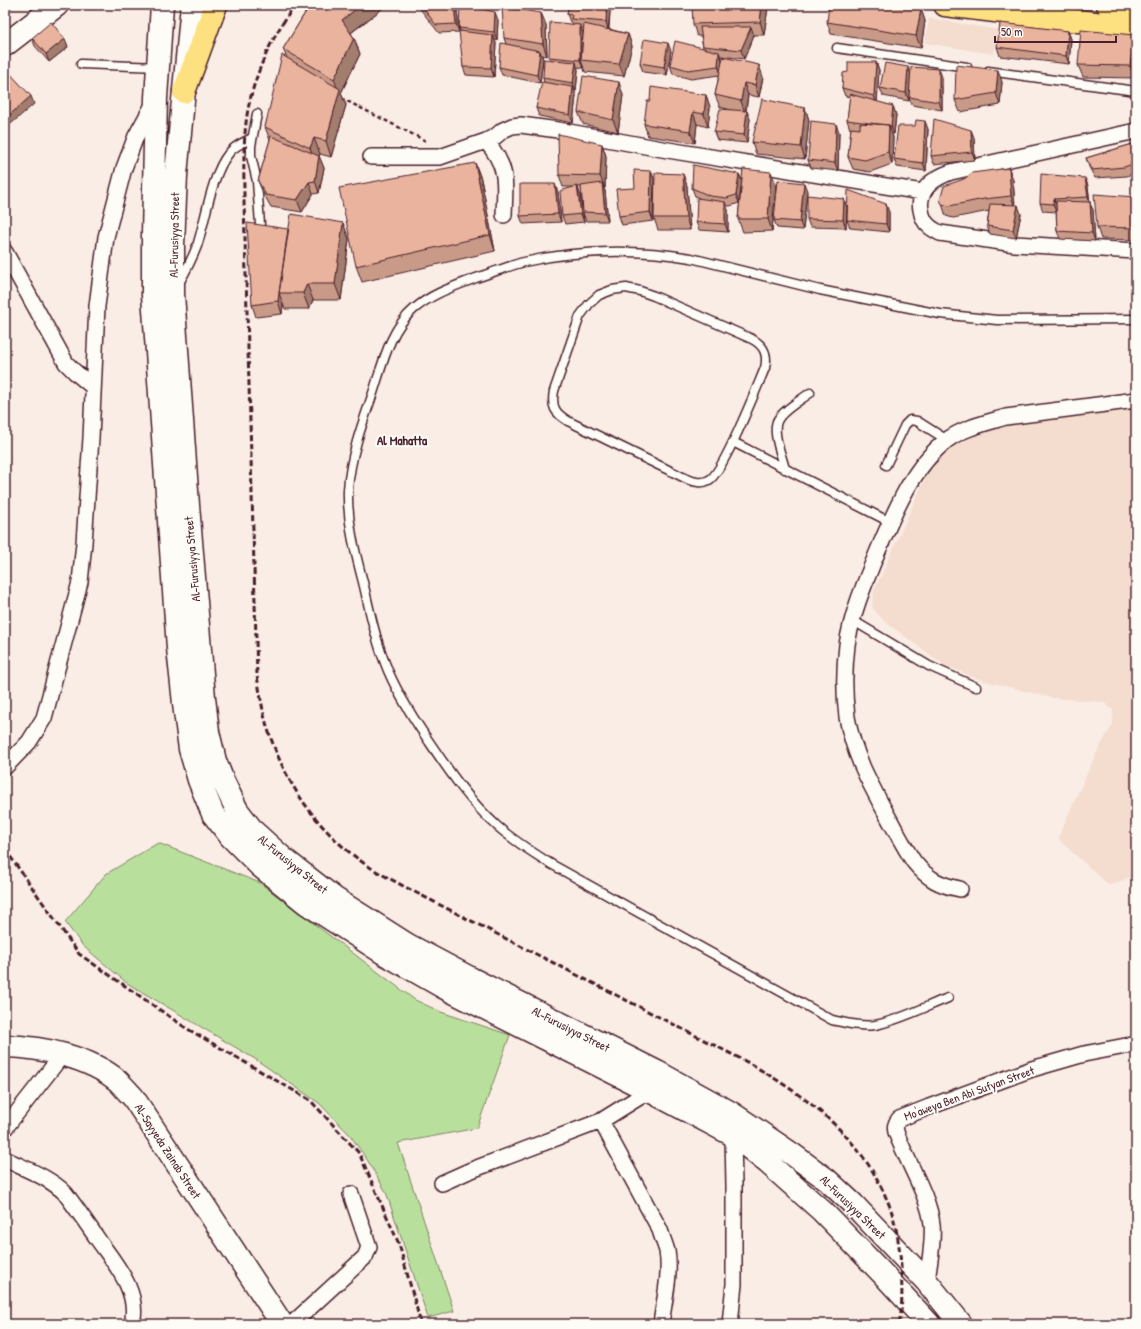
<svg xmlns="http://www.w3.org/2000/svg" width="1141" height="1329" viewBox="0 0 1141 1329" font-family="'Patrick Hand',sans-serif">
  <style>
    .built { fill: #f4dccf }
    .green { fill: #b8e09c; stroke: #818064 }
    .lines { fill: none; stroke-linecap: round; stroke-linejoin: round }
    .lane-casing { stroke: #4a1f2b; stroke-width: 11 }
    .street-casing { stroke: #4a1f2b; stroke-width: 18 }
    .secondary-casing { stroke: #4a1f2b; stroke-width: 25 }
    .primary-casing { stroke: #4a1f2b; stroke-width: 25 }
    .path { stroke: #4a1f2b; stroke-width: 2.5; stroke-dasharray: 4 3; stroke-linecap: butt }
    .lane { stroke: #fdfcf7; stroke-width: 8 }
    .street { stroke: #fdfcf7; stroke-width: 15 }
    .secondary { stroke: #fdfcf7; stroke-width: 22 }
    .primary { stroke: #fde080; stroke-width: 22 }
    .rail { stroke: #4a1f2b; stroke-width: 3; stroke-dasharray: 6 3; stroke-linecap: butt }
    .wall { fill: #c89a87; stroke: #4a1f2b; fill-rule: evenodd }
    .shaded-wall { fill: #a37d6e; stroke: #4a1f2b }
    .building { fill: #e9b39d; stroke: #4a1f2b }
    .labels { text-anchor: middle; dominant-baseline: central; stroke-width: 4; stroke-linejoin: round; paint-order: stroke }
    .street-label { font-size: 12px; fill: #4a1f2b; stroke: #fdfcf7 }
    .neighbourhood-label { font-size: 13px; font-weight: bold; fill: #4a1f2b; stroke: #fdfcf7 }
  </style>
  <rect width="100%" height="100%" fill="#f9ede5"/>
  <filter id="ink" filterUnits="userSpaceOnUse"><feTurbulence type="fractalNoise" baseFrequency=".025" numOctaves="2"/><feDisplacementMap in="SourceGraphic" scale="8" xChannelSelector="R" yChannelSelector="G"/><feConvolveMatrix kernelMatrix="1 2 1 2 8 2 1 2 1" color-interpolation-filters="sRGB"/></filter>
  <g filter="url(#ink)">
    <path class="built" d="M929 18 998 30 994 54 925 43Z
      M1136 406V875L1109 885 1061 842 1059 838 1060 833 1096 754 1113 724V710L1103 702 1053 698 981 680 944 665 884 621 872 607 874 591 931 466 957 441 1015 422Z"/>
    <path class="green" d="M158 843 260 883 415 1000 441 1012 510 1035 477 1128 398 1143 454 1311 428 1318 386 1192 368 1161 350 1135 319 1103 255 1059 127 983 83 946 65 922 106 874Z"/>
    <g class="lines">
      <defs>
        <path id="lane" d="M5 7 7 5
          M837 48 967 67
          M81 64 158 67
          M988 71 1136 91
          M257 114 251 146V156L257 181 260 225
          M179 283C186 271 192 259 197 246 206 219 211 175 229 153 234 146 244 142 252 138
          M626 288 640 291 654 296 752 339C765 346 768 355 765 368 757 387 723 473 709 480 702 484 696 482 689 480L568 421C555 413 551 407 554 391L580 316 589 304 599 295 612 290Z
          M733 442 890 522
          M886 465 905 425 910 420 917 421 947 440
          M785 469C782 456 770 429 779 418 785 409 801 400 810 393
          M852 620 929 666 976 687
          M948 998C927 1006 898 1021 875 1025 861 1027 847 1023 832 1020L551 864C532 852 514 841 497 826 469 801 449 771 428 740 411 715 395 690 385 663 375 638 370 612 364 586 356 555 347 523 348 490 350 458 361 427 372 396 382 367 389 330 414 309 433 293 453 287 476 278 492 273 508 266 524 262 578 250 636 249 691 258L820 290 940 314 997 320 1136 319"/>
        <path id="street" d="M1136 131 951 172C934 178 917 189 921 210 922 216 924 222 929 226 932 229 936 231 940 233L1015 244 1136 251
          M486 141C509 168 505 183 504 215
          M371 157H440L486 141 496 136 503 130 512 126 521 125 558 130 662 149 922 192
          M5 252 66 363 75 372 93 387
          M5 767 29 742 44 718 80 582 84 543 91 438 97 306 106 237 124 168 136 136 154 103
          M960 889C939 885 928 879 914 862 904 847 896 831 887 815 870 784 853 753 847 717 844 693 844 669 847 645 852 612 865 583 877 553 894 513 912 467 947 440 963 428 986 423 1006 417L1136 400
          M601 1121 660 1230C662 1237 665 1244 667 1251 671 1274 664 1301 661 1324
          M5 1128 63 1054
          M5 1159C25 1169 49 1177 65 1193 77 1209 88 1225 99 1241 116 1265 140 1292 132 1324
          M442 1183 469 1171 601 1121 641 1096 648 1090 652 1082
          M927 1282C929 1263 934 1242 932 1224 929 1196 906 1160 896 1132 895 1127 895 1124 899 1119L929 1107 1032 1069 1084 1054 1136 1044
          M292 1324 365 1257 369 1247 351 1194
          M730 1324 734 1284V1186L733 1135"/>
        <path id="secondary" d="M162 5 156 98 153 235V295L178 648 185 712 190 749 199 780 213 814 231 837 260 866 306 903 385 954 443 987 648 1090 733 1135 768 1163 822 1211 881 1272 929 1324
          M192 5 176 175 173 245V294L188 505 204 698 208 732 215 761 223 781 237 810 253 831 285 860 334 898 408 945 472 979 657 1072 733 1114 792 1154 826 1179 853 1204 927 1282 961 1324
          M5 45 57 5
          M5 1046C41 1047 90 1057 118 1081 123 1086 128 1092 133 1097L282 1324"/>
        <path id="primary" d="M945 5 1136 28
          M1108 5 1136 9
          M184 92 216 5"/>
      </defs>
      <use href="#lane" class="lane-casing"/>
      <use href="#street" class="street-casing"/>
      <use href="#secondary" class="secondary-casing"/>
      <use href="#primary" class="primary-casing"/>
      <path class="path" d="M341 98 426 141"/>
      <use href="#lane" class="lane"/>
      <use href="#street" class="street"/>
      <use href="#secondary" class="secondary"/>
      <use href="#primary" class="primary"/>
      <path class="rail" d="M296 5C271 35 250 84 246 123 243 149 244 176 244 202L257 676C260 692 262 710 267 726 284 783 319 833 368 866 380 874 393 880 405 887L749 1063C804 1095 857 1133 884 1193 887 1200 890 1206 892 1213 897 1230 900 1249 901 1267 902 1286 903 1305 899 1324
        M5 849 79 954 186 1028 310 1100 359 1153 399 1244 421 1324"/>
    </g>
    <path class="wall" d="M310 5H387L351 33 354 38 360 54 341 93 346 105 331 157 320 154 319 156 324 168 319 193 313 194 302 212 271 207 263 193 258 181 270 140 265 127 287 58 283 49Z
      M417 5H455L457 10 459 32 439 33Z
      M569 5H607L610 12 609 29 628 34 632 46 624 76 585 72 583 66V68L577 67 578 70 576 91H574L576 95 573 123 539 116 536 108 544 82 543 78 550 59 549 57 573 24 572 22H570L567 14ZM581 28H584L583 33Z
      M768 7 764 35H754L744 59 721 56 722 60 763 77 759 97 748 95 746 111 750 119 747 143 717 140 714 132 731 110 720 107 715 95 719 75 691 79 673 74 670 65 703 48 701 36H697L693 24Z
      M921 9 925 21 921 48 831 34 827 22Z
      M541 13 546 25 547 56 542 55 543 59 540 83 502 75 499 67 506 44 504 38Z
      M498 20 497 40H495L496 43 494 77 466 75 463 67 461 31 459 28Z
      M1068 31 1071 39 1069 64 1000 56 997 47Z
      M1134 35 1136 39V69L1135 78 1083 77 1078 65Z
      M32 38 65 39 68 47 49 62 35 46Z
      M671 51 667 75 643 72 640 63Z
      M876 62 879 70 877 102 893 106 896 115 894 134H892L893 137 892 164 870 172 853 169 848 157 851 129H850L847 120 850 97 845 96 842 88 848 72Z
      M942 77V110L912 105 909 97V101L883 96 880 88Z
      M1002 82 1000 105 960 112 955 100Z
      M623 95 618 132 583 124 578 112Z
      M706 95 710 107 708 127 697 124 695 143 648 136 644 124 650 101Z
      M805 108 809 120 805 159 756 154 752 142Z
      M928 129 926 171 897 167 894 159Z
      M971 130 974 138 975 160 934 164 931 156Z
      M839 132 838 171 811 168 808 160Z
      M1136 143V172L1127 176 1095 178 1089 167 1086 158Z
      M602 144 606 156 605 188H604L605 191 608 221H586L583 213 584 222 565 224 562 216 573 187H563L559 175ZM578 187H581L583 212 580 194Z
      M475 163 481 179 495 251 362 282 356 266Z
      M651 171 654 179 653 221 622 225 619 216 635 188Z
      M683 174 687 186 690 230H658L654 218Z
      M739 174 742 180 776 184 772 231 743 232 738 219 741 188 739 203 730 206H726L728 210V232L699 230 696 222 699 198 695 196 692 188Z
      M1085 178 1088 186 1090 204 1093 210 1095 241 1060 239 1057 231 1056 211V212L1043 211 1040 203Z
      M1013 180 1015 205 1021 214 1016 238 990 234 987 226 989 211 953 218 946 216 942 204Z
      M807 191 803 230 777 228 774 220Z
      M558 192 561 222 523 224 520 216Z
      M1136 197V240L1101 239 1097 227Z
      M844 199 847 207 846 228 810 227 807 219Z
      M889 212V232L850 228 847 220Z
      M343 223 349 239 341 300H313L309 309H285L283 304 282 314 256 317 252 305 288 231Z"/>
    <path class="shaded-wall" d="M361 5H387L348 35 342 20Z
      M454 5H455L457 10 459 32 456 24Z
      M607 5 610 12 608 30 606 22Z
      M762 5H767L768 7 764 35 760 22Z
      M921 9 925 21 921 48 916 36Z
      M495 12 498 20 497 40 494 32Z
      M541 13 546 25 547 56 543 44Z
      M580 25 583 33 581 60 583 66V68L580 60Z
      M751 27 754 35 744 59 741 50Z
      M1068 31 1071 39 1069 64 1066 56Z
      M628 34 632 46 624 76 619 64Z
      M493 35 496 43 494 77 491 68Z
      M1134 35 1136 39V69L1135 78 1130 66Z
      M354 38 360 54 341 93 346 105 331 157 326 141 339 93 334 79Z
      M65 39 68 47 49 62 46 54Z
      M668 43 671 51 667 75 664 67Z
      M540 51 543 59 540 83 537 75Z
      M719 52 722 60 721 74 718 66Z
      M576 62 578 70 576 91 573 83Z
      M876 62 879 70 877 104 874 96Z
      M759 65 763 77 759 97 755 85Z
      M908 67 911 75 909 101 906 93Z
      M939 69 942 77V110L939 102Z
      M998 70 1002 82 1000 105 996 93Z
      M619 82 623 95 618 132 613 120Z
      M744 83 748 95 745 113 741 101Z
      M573 87 576 95 573 123 570 115Z
      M706 95 710 107 708 127 704 114Z
      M31 96 34 104 5 129V119Z
      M893 106 896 115 894 134 891 126Z
      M805 108 809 120 805 159 801 147Z
      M747 111 750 119 747 143 744 135Z
      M693 112 697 124 695 143 690 131Z
      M925 121 928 129 926 171 923 163Z
      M836 124 839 132 838 171 835 163Z
      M889 125 893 137 892 164 888 152Z
      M971 130 974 138 975 160 972 152Z
      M314 138 320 154 315 164 310 148Z
      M602 144 606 156 605 188 600 176Z
      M319 156 324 168 319 193 315 181Z
      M475 163 481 179 495 251 490 235Z
      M1009 168 1013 180 1015 208 1011 196Z
      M651 171 654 179 653 221 650 212Z
      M771 172 776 184 772 231 768 219Z
      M683 174 687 186 690 230 686 218Z
      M739 174 742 182 739 203 736 195Z
      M1085 178 1088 186 1090 204 1093 210 1095 241 1092 233 1090 203 1088 197Z
      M309 182 313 194 302 212 297 200Z
      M602 183 605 191 608 221 605 213Z
      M804 183 807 191 803 230 800 222Z
      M555 184 558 192 561 222 558 214Z
      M577 186 580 194 584 222 581 214Z
      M844 199 847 207 846 228 843 220Z
      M1054 199 1057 207 1056 212 1053 204Z
      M725 202 728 210V232L725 224Z
      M886 204 889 212V232L886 224Z
      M1018 205 1021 214 1016 238 1013 230Z
      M343 223 349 239 341 300 335 284Z
      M288 229 292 241 279 293 283 304 282 314 278 301Z
      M307 284 313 300 309 309 303 293Z"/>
    <path class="building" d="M310 5H361L342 20 354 38 334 79 283 49Z
      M421 5H454L456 24 436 25Z
      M460 5H464L495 12 494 32 459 28Z
      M569 5H607L606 22 571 19 572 15 567 14Z
      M692 5H762L760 22 693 24Z
      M829 5H896L921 9 916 36 827 22Z
      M502 7 541 13 543 44 504 38Z
      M51 22 65 39 46 54 32 38Z
      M550 22 580 25V60L549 57Z
      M1000 23 1068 31 1066 56 997 47Z
      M584 24 628 34 619 64 581 60Z
      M700 27H751L741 50 703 46Z
      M1081 30 1134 35 1130 66 1078 65Z
      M459 31 493 35 491 68 463 67Z
      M644 39 668 43 664 67 640 63Z
      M675 41 719 52 718 66 688 70 670 65Z
      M501 43 540 51 537 75 499 67Z
      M282 55 340 89 326 141 314 138 310 148 265 127Z
      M723 57 759 65 755 85 744 83 741 101 715 95Z
      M544 59 576 62 573 83 543 78Z
      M848 62H876L874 96 842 88 843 73 848 72Z
      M885 63 908 67 906 93 880 88Z
      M956 65 998 70 996 93 955 100Z
      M911 67 939 69V102L909 97Z
      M5 68 31 96 5 119Z
      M583 76 619 82 613 120 578 112Z
      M542 82 573 87 570 115 536 108Z
      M651 87 706 95 704 114 693 112 690 131 644 124 647 101H650Z
      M850 94 893 106 891 126H888L889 125 869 123 847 120Z
      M762 99 805 108 801 147 752 142Z
      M720 109 747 111 744 135 714 132Z
      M934 119 971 130 972 152 931 156Z
      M916 120 925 121 923 163 894 159 898 126H915Z
      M811 121 836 124 835 163 808 160Z
      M860 123 889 125 888 152 865 160 848 157 851 128 860 129Z
      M558 134 602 144 600 176 559 175Z
      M271 136 319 156 315 181 309 182 297 200 266 195 258 181Z
      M1136 143V163L1124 167 1092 170 1086 158Z
      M475 163 490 235 356 266 339 188Z
      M693 165 739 174 736 195 727 198 710 196 692 188Z
      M1009 168 1011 196 984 199 949 206 942 204 940 200 944 186 964 179 972 173Z
      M743 169 771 172 768 219H738Z
      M634 170 651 171 650 212 619 216 616 189 635 188Z
      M655 173 683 174 686 218H654Z
      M1041 174 1085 178 1088 197 1054 199 1053 204 1040 203Z
      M778 180 804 183 800 222 774 220Z
      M602 183 605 213 583 212 581 186Z
      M520 184H555L558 214 520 216Z
      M577 186 581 214 562 216 560 191Z
      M848 190 886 204V224L847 220Z
      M1094 194 1136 197V228L1097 227Z
      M807 195 844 199 843 220 807 219Z
      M697 198 725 202V224L696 222Z
      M1056 201 1090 202 1092 233 1057 231Z
      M990 204 1018 205 1013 230 987 226Z
      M291 214 343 223 335 284H307L303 293H279Z
      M247 223 288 229 278 301 252 305Z"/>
  </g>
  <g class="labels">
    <g class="street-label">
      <text transform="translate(174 235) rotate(-89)">Al-Furusiyya Street</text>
      <text transform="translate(192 559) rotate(-95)">Al-Furusiyya Street</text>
      <text transform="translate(293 864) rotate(39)">Al-Furusiyya Street</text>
      <text transform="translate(571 1029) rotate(27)">Al-Furusiyya Street</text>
      <text transform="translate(969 1093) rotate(-20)">Mo'aweya Ben Abi Sufyan Street</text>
      <text transform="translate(168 1151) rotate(57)">Al-Sayyeda Zainab Street</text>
      <text transform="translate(853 1207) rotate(44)">Al-Furusiyya Street</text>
    </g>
    <g class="neighbourhood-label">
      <text x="402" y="440">Al Mahatta</text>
    </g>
  </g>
  <rect width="1141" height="1329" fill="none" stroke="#fdfcf7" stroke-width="20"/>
  <rect x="10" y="10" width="1121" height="1309" fill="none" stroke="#4a1f2b" stroke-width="1.5" filter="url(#ink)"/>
  <path d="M995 36v6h121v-6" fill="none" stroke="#4a1f2b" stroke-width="2"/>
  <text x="1001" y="36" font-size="12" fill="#4a1f2b" stroke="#fdfcf7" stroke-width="3" paint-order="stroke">50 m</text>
</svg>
